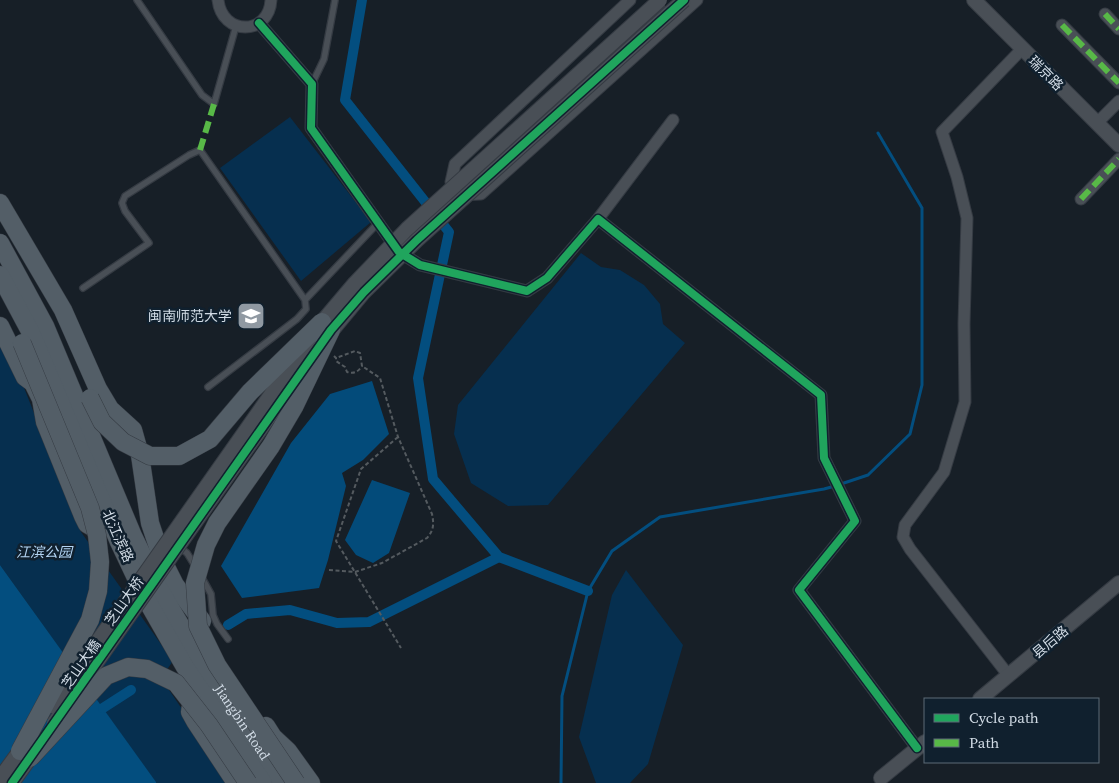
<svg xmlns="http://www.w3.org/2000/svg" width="1119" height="783" viewBox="0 0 1119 783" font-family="'Source Serif 4','Noto Sans SC',serif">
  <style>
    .green { fill: #062f4f }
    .forest { fill: #034b7a }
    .water { fill: #034e7f }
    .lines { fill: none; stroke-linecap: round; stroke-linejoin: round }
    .stream { stroke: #034e7f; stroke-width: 3 }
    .canal { stroke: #034e7f; stroke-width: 10 }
    .service-casing { stroke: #353b43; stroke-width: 8 }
    .minor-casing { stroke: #353b43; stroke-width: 13 }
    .tertiary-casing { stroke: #353b43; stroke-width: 16 }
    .primary-casing { stroke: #353b43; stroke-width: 19 }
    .path { stroke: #545a5f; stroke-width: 2; stroke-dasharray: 4 2.5; stroke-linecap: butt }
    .service { stroke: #494f56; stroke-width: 5.5 }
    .minor { stroke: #494f56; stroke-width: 11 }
    .tertiary { stroke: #494f56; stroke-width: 14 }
    .primary { stroke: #535e67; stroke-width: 18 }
    .tertiary-bridge-casing { stroke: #353b43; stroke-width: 16; stroke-linecap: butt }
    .primary-bridge-casing { stroke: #353b43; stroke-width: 19; stroke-linecap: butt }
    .tertiary-bridge { stroke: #494f56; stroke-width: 14 }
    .primary-bridge { stroke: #535e67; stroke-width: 18 }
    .quiet { stroke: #58b947; stroke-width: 6; stroke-dasharray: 12 6; stroke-linecap: butt }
    .cycleway-casing { stroke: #10202e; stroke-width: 11 }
    .cycleway { stroke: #20a55d; stroke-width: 8 }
    .labels { text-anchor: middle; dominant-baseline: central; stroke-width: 5; stroke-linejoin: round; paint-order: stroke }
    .street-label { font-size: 14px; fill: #d1dbe5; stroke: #10202e }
    .poi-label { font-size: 14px; fill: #d1dbe5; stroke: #10202e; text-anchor: end }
    .park-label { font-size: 14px; font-style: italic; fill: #b2d4f3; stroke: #10202e }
  </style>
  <rect width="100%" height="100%" fill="#171f27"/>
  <path class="green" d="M290 117 371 222 301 281 220 168Z
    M581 253 601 267 620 270 644 285 660 304 663 324 685 343 548 505 508 506 471 483 454 434 458 405Z
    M0 337 21 380 81 532 173 661 161 678 232 783H156L0 565Z
    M626 570 683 645 648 764 630 783H596L579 737 612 595Z"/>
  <path class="forest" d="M372 381 389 434 363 460 342 473 346 486 328 560 319 588 242 598 221 566 291 443 330 394Z
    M372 480 410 493 389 553 373 563 356 555 345 540Z"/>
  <path class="water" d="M0 565 156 782V783H0Z"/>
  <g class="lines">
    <path class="stream" d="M841 484 868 475 910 434 922 385V208L878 133
      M561 783 562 696 588 591 612 551 660 517 824 489 835 486"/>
    <path class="canal" d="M499 557 588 591
      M228 625 246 614 290 610 337 623 369 622 499 557 433 479 418 378 449 232 345 100 362 0
      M103 708 131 690"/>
    <defs>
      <path id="service" d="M137 0 202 95 214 104 236 26
        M312 84 324 59 335 0
        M83 288 149 243 125 211 122 203 125 196 189 155 200 150 305 300 306 309 297 319 208 387
        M305 300 378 223
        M179 547 187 553 195 566
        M201 576 211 594 213 615 217 624 228 639"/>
      <path id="minor" d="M218 0C222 36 269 36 271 0
        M630 0 455 164 451 182 460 195 481 194 697 0
        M1105 14 1119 29
        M259 23 312 84 311 128 399 252 420 265 527 291 547 278 598 219 821 395 824 458 855 521 799 590 917 748
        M1062 25 1119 83
        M1097 123 1119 101
        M1081 199 1119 159
        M598 219 673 120
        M1009 676 910 549 903 537 905 525 944 472 965 402 964 324 967 218 957 177 942 132 1022 49"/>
      <path id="tertiary" d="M974 0 1119 145
        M980 699 1119 583
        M881 778 925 742"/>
      <g id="primary">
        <path d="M0 203 63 310 98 389 110 409 133 430 140 455 150 523 162 559 175 585 202 621"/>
        <path id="s1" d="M0 243 45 326 133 536 158 587 201 660 283 783"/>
        <path d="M0 275 31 333 119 542 146 599 185 667 263 783"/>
        <path d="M0 326 25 377 33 383 41 399 45 422 83 516 87 524 99 531"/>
        <path d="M192 699 190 712 195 721 236 783"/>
        <path d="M266 726 273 737 288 751 311 783"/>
      </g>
    </defs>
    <use href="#service" class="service-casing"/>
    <use href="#minor" class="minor-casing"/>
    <use href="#tertiary" class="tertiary-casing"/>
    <use href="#primary" class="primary-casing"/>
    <path class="path" d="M334 356 336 358V361L345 367 347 372C354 374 358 372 362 366L360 353 355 351 336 358
      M398 437 361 469 336 541 401 648
      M329 570 355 572 382 563 427 538C434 530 434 524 432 514L398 437 380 378 362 366"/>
    <use href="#service" class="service"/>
    <use href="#minor" class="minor"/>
    <use href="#tertiary" class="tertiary"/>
    <use href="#primary" class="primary"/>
    <defs>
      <path id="tertiary-bridge" d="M325 339 364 292 417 240 684 0
        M52 706 322 322 355 283 407 229 660 0
        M54 723 312 356
        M0 778 25 744
        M12 783 35 751"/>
      <path id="primary-bridge" d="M90 398 102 422 123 442 150 456H179L210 439 250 392 322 322
        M20 751 90 620 98 591 100 562 97 535 90 508 22 343
        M30 758 106 676 128 667 147 669 176 683 209 725 248 783
        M296 783 217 665 198 626 195 583 206 545 217 523 271 446 294 407 331 330"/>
    </defs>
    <use href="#tertiary-bridge" class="tertiary-bridge-casing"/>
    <use href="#primary-bridge" class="primary-bridge-casing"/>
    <use href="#tertiary-bridge" class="tertiary-bridge"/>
    <use href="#primary-bridge" class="primary-bridge"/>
    <path class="quiet" d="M1105 14 1119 29
      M1062 25 1119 83
      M200 150 214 104
      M1081 199 1119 159"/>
    <defs>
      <path id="cycleway" d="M259 23 312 84 311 128 399 252 420 265 527 291 547 278 598 219 821 395 824 458 855 521 799 590 917 748
        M12 783 331 330 364 292 417 240 684 0"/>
    </defs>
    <use href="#cycleway" class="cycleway-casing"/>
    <use href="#cycleway" class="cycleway"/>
  </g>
  <defs>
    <symbol id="university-square" viewBox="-11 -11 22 22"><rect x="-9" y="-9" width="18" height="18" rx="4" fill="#9099a2" stroke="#10202e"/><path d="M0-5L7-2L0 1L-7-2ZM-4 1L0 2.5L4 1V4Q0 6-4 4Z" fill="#fff"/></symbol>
  </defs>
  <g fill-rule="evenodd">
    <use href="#university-square" x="235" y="300" width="32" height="32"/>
  </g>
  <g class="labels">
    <g class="street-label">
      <text transform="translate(1046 73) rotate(45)">瑞京路</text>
      <text transform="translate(118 536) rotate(66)">北江滨路</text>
      <text transform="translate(124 601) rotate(-55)">芝山大桥</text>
      <text transform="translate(1050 642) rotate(-40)">县后路</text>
      <text transform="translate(81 664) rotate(-55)">芝山大橋</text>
      <text stroke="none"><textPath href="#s1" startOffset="538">Jiangbin Road</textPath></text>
    </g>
    <g class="poi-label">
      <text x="232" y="316">闽南师范大学</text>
    </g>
    <g class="park-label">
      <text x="44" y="552">江滨公园</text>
    </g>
  </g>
  <rect x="924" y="698" width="175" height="65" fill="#10202e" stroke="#5d6b77"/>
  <rect x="934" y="714" width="25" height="8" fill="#20a55d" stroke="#5d6b77"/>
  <text x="969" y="723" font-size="15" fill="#d1dbe5">Cycle path</text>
  <rect x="934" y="739" width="25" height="8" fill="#58b947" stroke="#5d6b77"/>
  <text x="969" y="748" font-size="15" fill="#d1dbe5">Path</text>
</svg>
